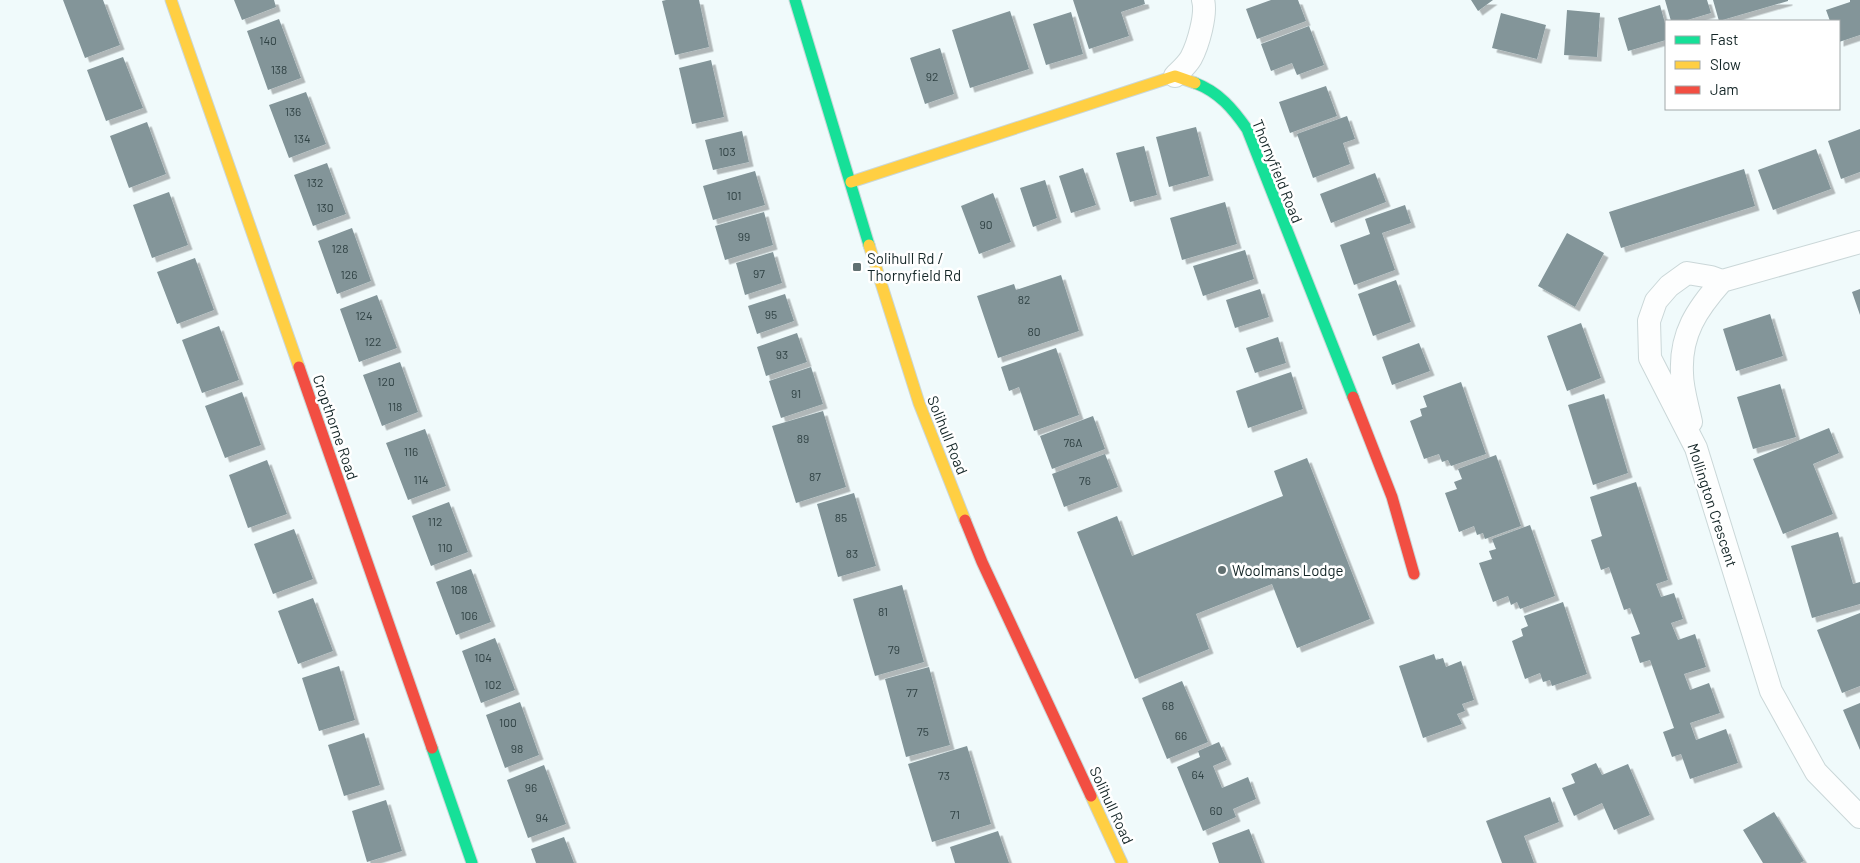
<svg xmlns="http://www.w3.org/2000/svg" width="1860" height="863" viewBox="0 0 1860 863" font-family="Barlow,sans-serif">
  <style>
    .building { fill: #839599; filter: url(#shadow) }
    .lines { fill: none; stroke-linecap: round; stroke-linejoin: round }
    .street-casing { stroke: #cad7d8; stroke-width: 24 }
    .fast-casing { stroke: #cad7d8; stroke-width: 13 }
    .slow-casing { stroke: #cad7d8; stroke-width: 13 }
    .jam-casing { stroke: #cad7d8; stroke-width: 13 }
    .street { stroke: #fdfefe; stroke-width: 22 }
    .fast { stroke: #16e098; stroke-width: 11 }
    .slow { stroke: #ffcf43; stroke-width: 11 }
    .jam { stroke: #f24e42; stroke-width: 11 }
    .poi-dot { fill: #617071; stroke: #fff; stroke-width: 2 }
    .labels { text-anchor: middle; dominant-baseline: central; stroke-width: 5; stroke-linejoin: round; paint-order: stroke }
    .number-label { font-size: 12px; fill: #304244 }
    .street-label { font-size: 15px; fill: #142627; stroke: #fff }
    .poi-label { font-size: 15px; fill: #142627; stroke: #fff; text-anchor: start }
  </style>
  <defs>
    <filter id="shadow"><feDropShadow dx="4.5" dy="4.5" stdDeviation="0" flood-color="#0004"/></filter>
  </defs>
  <rect width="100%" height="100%" fill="#f0fafb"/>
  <path class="building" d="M63 0H103L120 45 85 58Z
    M234 0H274L276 7 242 20Z
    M666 0H699L709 47 675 55 662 1Z
    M1073 0H1144L1145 4 1121 12 1129 36 1089 49Z
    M1271 0H1298L1306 21 1257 39 1246 9Z
    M1471 0H1493L1478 11Z
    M1665 0H1707L1711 13 1684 21H1671Z
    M1713 0H1788V1L1719 21Z
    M1850 0H1860V35L1839 42V21H1830L1826 10 1850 2Z
    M1660 5 1666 27V40L1628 51 1618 18Z
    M1567 10 1600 13 1597 57 1564 55Z
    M1010 11 1029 69 970 88 952 30Z
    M1071 12 1083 54 1046 65 1033 24Z
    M1501 13 1546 25 1537 59 1492 48Z
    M279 19 301 78 268 90 247 31Z
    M1309 26 1324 65 1297 75 1292 63 1271 71 1261 44Z
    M940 48 954 94 925 104 910 58Z
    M123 57 143 108 106 121 87 70Z
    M711 60 724 117 692 124 679 68Z
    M1326 86 1337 116 1290 133 1279 102Z
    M306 92 326 144 289 158 269 105Z
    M1347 116 1355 139 1343 143 1350 164 1313 178 1297 134Z
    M147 122 166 174 129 188 110 136Z
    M1196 127 1209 176 1169 187 1156 137Z
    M1860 129V172L1841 179 1828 141Z
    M742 131 749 162 713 170 705 140Z
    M1144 146 1157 195 1130 202 1116 153Z
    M1816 149 1831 189 1773 210 1758 170Z
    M327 163 346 214 313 226 294 175Z
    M1083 168 1096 205 1071 213 1059 176Z
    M1744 169 1755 206 1621 248 1609 212Z
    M755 171 765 205 713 220 703 186Z
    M1375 173 1386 202 1331 223 1320 194Z
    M1045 180 1057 218 1033 227 1020 188Z
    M169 192 188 245 152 258 133 205Z
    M993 193 1011 242 979 254 961 206Z
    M1225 202 1237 244 1182 260 1170 218Z
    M1405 205 1411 223 1382 233 1395 270 1354 285 1340 245 1370 234 1365 219Z
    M764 212 773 245 725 260 715 226Z
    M352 228 371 281 337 294 318 241Z
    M1567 233 1604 253 1575 307 1538 286Z
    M1245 250 1254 279 1203 296 1193 266Z
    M773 252 782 283 745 295 736 263Z
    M195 258 214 310 177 324 157 272Z
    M1061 275 1079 331 998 358 977 296 1014 284 1016 290Z
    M1396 280 1411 322 1373 336 1358 294Z
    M1260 289 1269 317 1235 328 1226 300Z
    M1860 289V315L1852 292Z
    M785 294 794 321 757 334 748 306Z
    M377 295 397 348 359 362 340 309Z
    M1770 314 1783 356 1736 371 1723 329Z
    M1581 323 1601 378 1567 391 1547 336Z
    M219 326 239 380 202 393 182 340Z
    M797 333 807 362 766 376 757 347Z
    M1278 337 1286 363 1255 373 1246 348Z
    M1419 343 1430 371 1392 385 1382 357Z
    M1056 348 1079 415 1034 431 1019 387 1009 391 1001 367Z
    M400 362 418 412 382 426 363 375Z
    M811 367 823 404 781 418 769 381Z
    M1291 372 1303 409 1248 428 1236 391Z
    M1461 382 1486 454 1451 466 1448 460 1442 462 1439 454 1424 459 1410 421 1422 416 1420 409 1427 407 1423 396Z
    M1780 384 1796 437 1753 449 1737 397Z
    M242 392 261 445 225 458 205 406Z
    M1604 394 1628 473 1593 485 1568 405Z
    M823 411 846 487 796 503 772 426Z
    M1093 416 1105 449 1052 469 1040 436Z
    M1829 428 1839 453 1813 464 1833 514 1783 534 1753 459Z
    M425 429 446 486 408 500 386 443Z
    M1105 454 1118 487 1064 507 1052 474Z
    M1496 455 1521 526 1485 539 1483 533 1477 535 1474 526 1459 532 1445 493 1457 489 1454 482 1462 479 1458 469Z
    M1307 458 1370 619 1297 648 1272 584 1196 614 1209 649 1135 679 1077 532 1117 516 1132 556 1283 496 1274 471Z
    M267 460 287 514 248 528 229 475Z
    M1636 482 1668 580 1656 584 1661 597 1674 593 1683 619 1671 623 1678 640 1695 634 1706 667 1684 674 1690 690 1709 683 1720 713 1690 723 1696 740 1726 729 1738 763 1690 779 1681 754 1672 757 1663 732 1674 728 1650 660 1640 663 1631 637 1640 634 1630 608 1624 610 1609 567 1601 570 1591 540 1602 536 1590 497Z
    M854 493 876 566 838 577 817 504Z
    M449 502 468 552 431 566 412 516Z
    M1530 525 1555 596 1520 609 1517 602 1511 605 1508 596 1493 602 1479 563 1492 559 1489 551 1496 549 1492 539Z
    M294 529 313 579 273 594 254 544Z
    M1838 532 1853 584 1860 582V604L1812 618 1791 546Z
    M471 569 491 622 456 635 436 582Z
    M902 585 924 662 875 676 853 599Z
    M313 598 333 651 298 664 278 611Z
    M1563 602 1587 674 1552 686 1550 680 1543 682 1540 673 1525 679 1512 641 1523 636 1521 629 1528 626 1524 616Z
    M1860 613V686L1842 693 1817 630Z
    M495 638 515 690 481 703 462 651Z
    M1434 654 1436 660 1443 658 1446 667 1461 661 1474 700 1462 704 1465 711 1457 714 1462 724 1423 738 1399 666Z
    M339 666 355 720 319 731 302 678Z
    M929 667 950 745 906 757 885 679Z
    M1182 681 1208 742 1167 759 1142 698Z
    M520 702 539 755 505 768 486 715Z
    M1860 703V750L1843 710Z
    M364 733 380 785 344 796 328 745Z
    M1219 742 1227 760 1213 766 1222 788 1248 777 1256 799 1233 809 1236 817 1203 831 1177 767 1200 757 1198 751Z
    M967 746 991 824 932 842 908 764Z
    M1596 763 1602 775 1628 764 1650 815 1614 830 1602 803 1574 816 1562 788 1575 783 1571 774Z
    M544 765 566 824 528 838 507 780Z
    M1550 797 1559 822 1524 836 1534 863H1502L1486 821Z
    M386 800 402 851 367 862 352 811Z
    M1774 812 1804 861 1800 863H1763L1743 830Z
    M1249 829 1262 863H1219L1212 843Z
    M998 831 1009 863H955L950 847Z
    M564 837 574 863H536L531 849Z"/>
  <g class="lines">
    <defs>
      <path id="street" d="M1175 76C1180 71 1187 65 1191 58 1198 45 1207 14 1203 0
        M1860 242 1722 281 1711 277 1687 273 1669 286 1656 301 1649 321 1650 358 1696 448 1771 691 1816 772 1860 817
        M1691 422C1688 407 1682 389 1682 373 1680 334 1697 309 1722 281"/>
      <path id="fast" d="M795 0 869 245
        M1195 83C1219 92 1233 109 1247 129L1353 397
        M432 748 472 863"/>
      <path id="slow" d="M171 0 299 367
        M851 182 1175 76 1195 83
        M869 245 919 403 965 520
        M1091 796 1122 863"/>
      <path id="jam" d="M299 367 432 748
        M1353 397 1392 497 1414 574
        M965 520 982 562 1091 796"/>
    </defs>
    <use href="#street" class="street-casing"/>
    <use href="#fast" class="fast-casing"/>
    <use href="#slow" class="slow-casing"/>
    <use href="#jam" class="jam-casing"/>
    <use href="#street" class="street"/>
    <use href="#fast" class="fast"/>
    <use href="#slow" class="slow"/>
    <use href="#jam" class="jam"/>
  </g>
  <g class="poi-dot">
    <rect x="852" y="262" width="10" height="10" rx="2.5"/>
    <circle cx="1222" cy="570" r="5"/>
  </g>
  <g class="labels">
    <g class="number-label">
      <text x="268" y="40">140</text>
      <text x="279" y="69">138</text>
      <text x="932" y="76">92</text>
      <text x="293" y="111">136</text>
      <text x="302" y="138">134</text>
      <text x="727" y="151">103</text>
      <text x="315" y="182">132</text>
      <text x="734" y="195">101</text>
      <text x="325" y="207">130</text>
      <text x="986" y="224">90</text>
      <text x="744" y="236">99</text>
      <text x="340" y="248">128</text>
      <text x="759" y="273">97</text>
      <text x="349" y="274">126</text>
      <text x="1024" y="299">82</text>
      <text x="771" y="314">95</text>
      <text x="364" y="315">124</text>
      <text x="1034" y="331">80</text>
      <text x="373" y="341">122</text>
      <text x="782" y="354">93</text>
      <text x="386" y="381">120</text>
      <text x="796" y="393">91</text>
      <text x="395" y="406">118</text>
      <text x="803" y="438">89</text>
      <text x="1073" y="442">76A</text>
      <text x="411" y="451">116</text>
      <text x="815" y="476">87</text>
      <text x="421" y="479">114</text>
      <text x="1085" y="480">76</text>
      <text x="841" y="517">85</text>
      <text x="435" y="521">112</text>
      <text x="445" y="547">110</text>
      <text x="852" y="553">83</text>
      <text x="459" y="589">108</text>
      <text x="883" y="611">81</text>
      <text x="469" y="615">106</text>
      <text x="894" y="649">79</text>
      <text x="483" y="657">104</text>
      <text x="493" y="684">102</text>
      <text x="912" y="692">77</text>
      <text x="1168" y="705">68</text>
      <text x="508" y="722">100</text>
      <text x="923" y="731">75</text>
      <text x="1181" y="735">66</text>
      <text x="517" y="748">98</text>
      <text x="1198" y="774">64</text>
      <text x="944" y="775">73</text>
      <text x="531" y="787">96</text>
      <text x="1216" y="810">60</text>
      <text x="955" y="814">71</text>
      <text x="542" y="817">94</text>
    </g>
    <g class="street-label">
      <text transform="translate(1278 171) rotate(68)">Thornyfield Road</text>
      <text transform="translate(336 427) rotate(71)">Cropthorne Road</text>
      <text transform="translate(948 435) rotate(68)">Solihull Road</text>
      <text transform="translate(1713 505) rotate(72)">Mollington Crescent</text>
      <text transform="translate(1112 805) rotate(65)">Solihull Road</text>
    </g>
    <g class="poi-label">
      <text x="867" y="258">Solihull Rd /<tspan x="867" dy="17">Thornyfield Rd</tspan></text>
      <text x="1232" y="570">Woolmans Lodge</text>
    </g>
  </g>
  <rect x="1665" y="20" width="175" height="90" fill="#ffffff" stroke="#a1a8a9"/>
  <rect x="1675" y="36" width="25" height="8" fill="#16e098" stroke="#a1a8a9"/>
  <text x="1710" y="45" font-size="15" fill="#142627">Fast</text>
  <rect x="1675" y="61" width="25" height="8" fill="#ffcf43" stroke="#a1a8a9"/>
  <text x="1710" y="70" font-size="15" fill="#142627">Slow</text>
  <rect x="1675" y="86" width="25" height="8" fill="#f24e42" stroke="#a1a8a9"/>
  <text x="1710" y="95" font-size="15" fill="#142627">Jam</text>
</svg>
